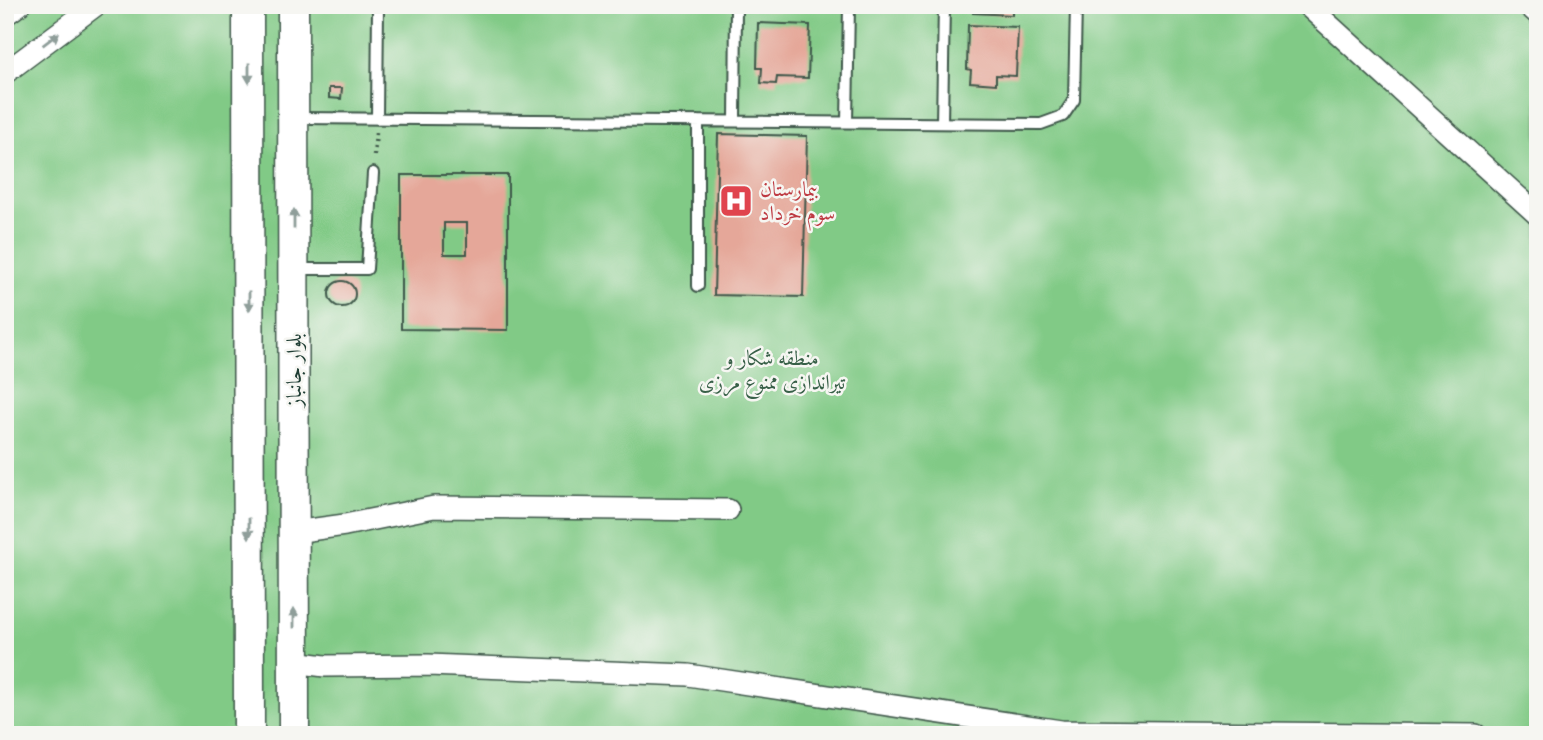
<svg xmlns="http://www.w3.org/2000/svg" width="1543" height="740" viewBox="0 0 1543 740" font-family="'IM FELL French Canon',Amiri,serif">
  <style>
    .green { fill: #81ca86; stroke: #50845d; stroke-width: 2 }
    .building { fill: #e5a799; fill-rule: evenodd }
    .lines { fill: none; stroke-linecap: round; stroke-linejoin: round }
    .service-casing { stroke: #3e5649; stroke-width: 14 }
    .minor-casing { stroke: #3e5649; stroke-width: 24 }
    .secondary-casing { stroke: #3e5649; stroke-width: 33 }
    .path { stroke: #3e5649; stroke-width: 4.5; stroke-dasharray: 2 5; stroke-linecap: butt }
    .service { stroke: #fff; stroke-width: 10 }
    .minor { stroke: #fff; stroke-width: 21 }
    .secondary { stroke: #fff; stroke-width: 30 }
    .oneway { fill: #8f9e9a }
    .labels { text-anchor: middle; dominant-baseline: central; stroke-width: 5; stroke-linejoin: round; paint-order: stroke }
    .health-label { font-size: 21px; fill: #be3a42; stroke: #f6f6f2; text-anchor: start }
    .park-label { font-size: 21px; fill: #386048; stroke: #f6f6f2 }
    .street-label { font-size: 21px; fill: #1f3d34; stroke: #f6f6f2 }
  </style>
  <rect width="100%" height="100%" fill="#f6f6f2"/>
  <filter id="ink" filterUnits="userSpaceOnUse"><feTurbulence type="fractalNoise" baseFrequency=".0143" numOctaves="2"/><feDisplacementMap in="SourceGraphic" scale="14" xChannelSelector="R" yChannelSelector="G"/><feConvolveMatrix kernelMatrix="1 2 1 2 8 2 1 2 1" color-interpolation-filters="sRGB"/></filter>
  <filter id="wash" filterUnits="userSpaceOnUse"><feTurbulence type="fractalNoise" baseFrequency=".00686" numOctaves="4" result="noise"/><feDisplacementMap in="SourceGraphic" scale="28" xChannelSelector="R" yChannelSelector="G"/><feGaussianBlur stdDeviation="1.57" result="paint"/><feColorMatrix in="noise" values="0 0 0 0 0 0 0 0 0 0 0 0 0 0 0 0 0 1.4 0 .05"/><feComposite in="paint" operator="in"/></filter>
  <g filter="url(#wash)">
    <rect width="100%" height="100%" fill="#ebe1c0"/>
    <path class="green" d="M5 5H1538V735H5Z"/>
    <g id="blocks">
      <path class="building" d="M763 5H802V11L763 10Z
        M973 5H1012V15L973 13Z
        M758 23 810 25 808 78 777 77 776 84 761 83 762 68H757Z
        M968 25 1018 27 1016 76 996 75V84L970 82 971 70 967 69Z
        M329 88H342L341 99 329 98Z
        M718 134 807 136 803 297 714 295Z
        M401 175H508V330L401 329ZM444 223H467V254H444Z
        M329 294a13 13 0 1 1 26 0a13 13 0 1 1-26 0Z"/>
    </g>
  </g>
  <g filter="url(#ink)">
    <use href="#blocks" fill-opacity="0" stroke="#3e5649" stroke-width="2"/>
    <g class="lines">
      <defs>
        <path id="service" d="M296 118 1041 124 1063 116 1074 100 1076 5
          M377 119 378 5
          M735 121 736 5
          M847 122 849 5
          M942 123 944 5
          M296 269H367L373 173
          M698 286V121"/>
        <path id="minor" d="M1307 5 1538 215
          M1528 5 1538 14
          M5 15 19 5
          M5 73 96 5
          M294 532 345 525 434 507 728 510
          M294 662 325 666 428 665 688 675 1061 731
          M1061 735V731L1476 735"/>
        <path id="secondary" d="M248 5 249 735
          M293 5 294 735"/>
      </defs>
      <use href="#service" class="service-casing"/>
      <use href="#minor" class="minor-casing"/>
      <use href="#secondary" class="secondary-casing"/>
      <path class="path" d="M374 156 376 133"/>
      <use href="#service" class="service"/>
      <use href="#minor" class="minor"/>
      <use href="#secondary" class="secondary"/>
    </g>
    <defs><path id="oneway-solid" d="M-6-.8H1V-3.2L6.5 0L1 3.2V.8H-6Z" transform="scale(1.75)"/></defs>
    <g class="oneway">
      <use href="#oneway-solid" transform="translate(51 39) rotate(-37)"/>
      <use href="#oneway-solid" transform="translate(249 73) rotate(90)"/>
      <use href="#oneway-solid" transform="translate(294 219) rotate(-90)"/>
      <use href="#oneway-solid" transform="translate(249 301) rotate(90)"/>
      <use href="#oneway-solid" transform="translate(249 528) rotate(90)"/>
      <use href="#oneway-solid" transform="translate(294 618) rotate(-90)"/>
    </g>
  </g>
  <defs>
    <symbol id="hospital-square" viewBox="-11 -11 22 22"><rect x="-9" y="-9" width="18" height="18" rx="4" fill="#e0444e" stroke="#f6f6f2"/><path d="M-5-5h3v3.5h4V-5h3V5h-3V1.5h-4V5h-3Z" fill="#fff"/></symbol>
  </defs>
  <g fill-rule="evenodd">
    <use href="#hospital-square" x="717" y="182" width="38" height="38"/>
  </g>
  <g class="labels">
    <g class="health-label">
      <text x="760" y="189">بیمارستان<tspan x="760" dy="24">سوم خرداد</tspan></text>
    </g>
    <g class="park-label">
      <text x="772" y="358">منطقه شکار و<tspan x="772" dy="24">تیراندازی ممنوع مرزی</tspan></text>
    </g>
    <g class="street-label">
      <text transform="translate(294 370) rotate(-90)">بلوار جانباز</text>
    </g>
  </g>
  <rect width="1543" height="740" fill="none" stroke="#f6f6f2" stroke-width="28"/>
</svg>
